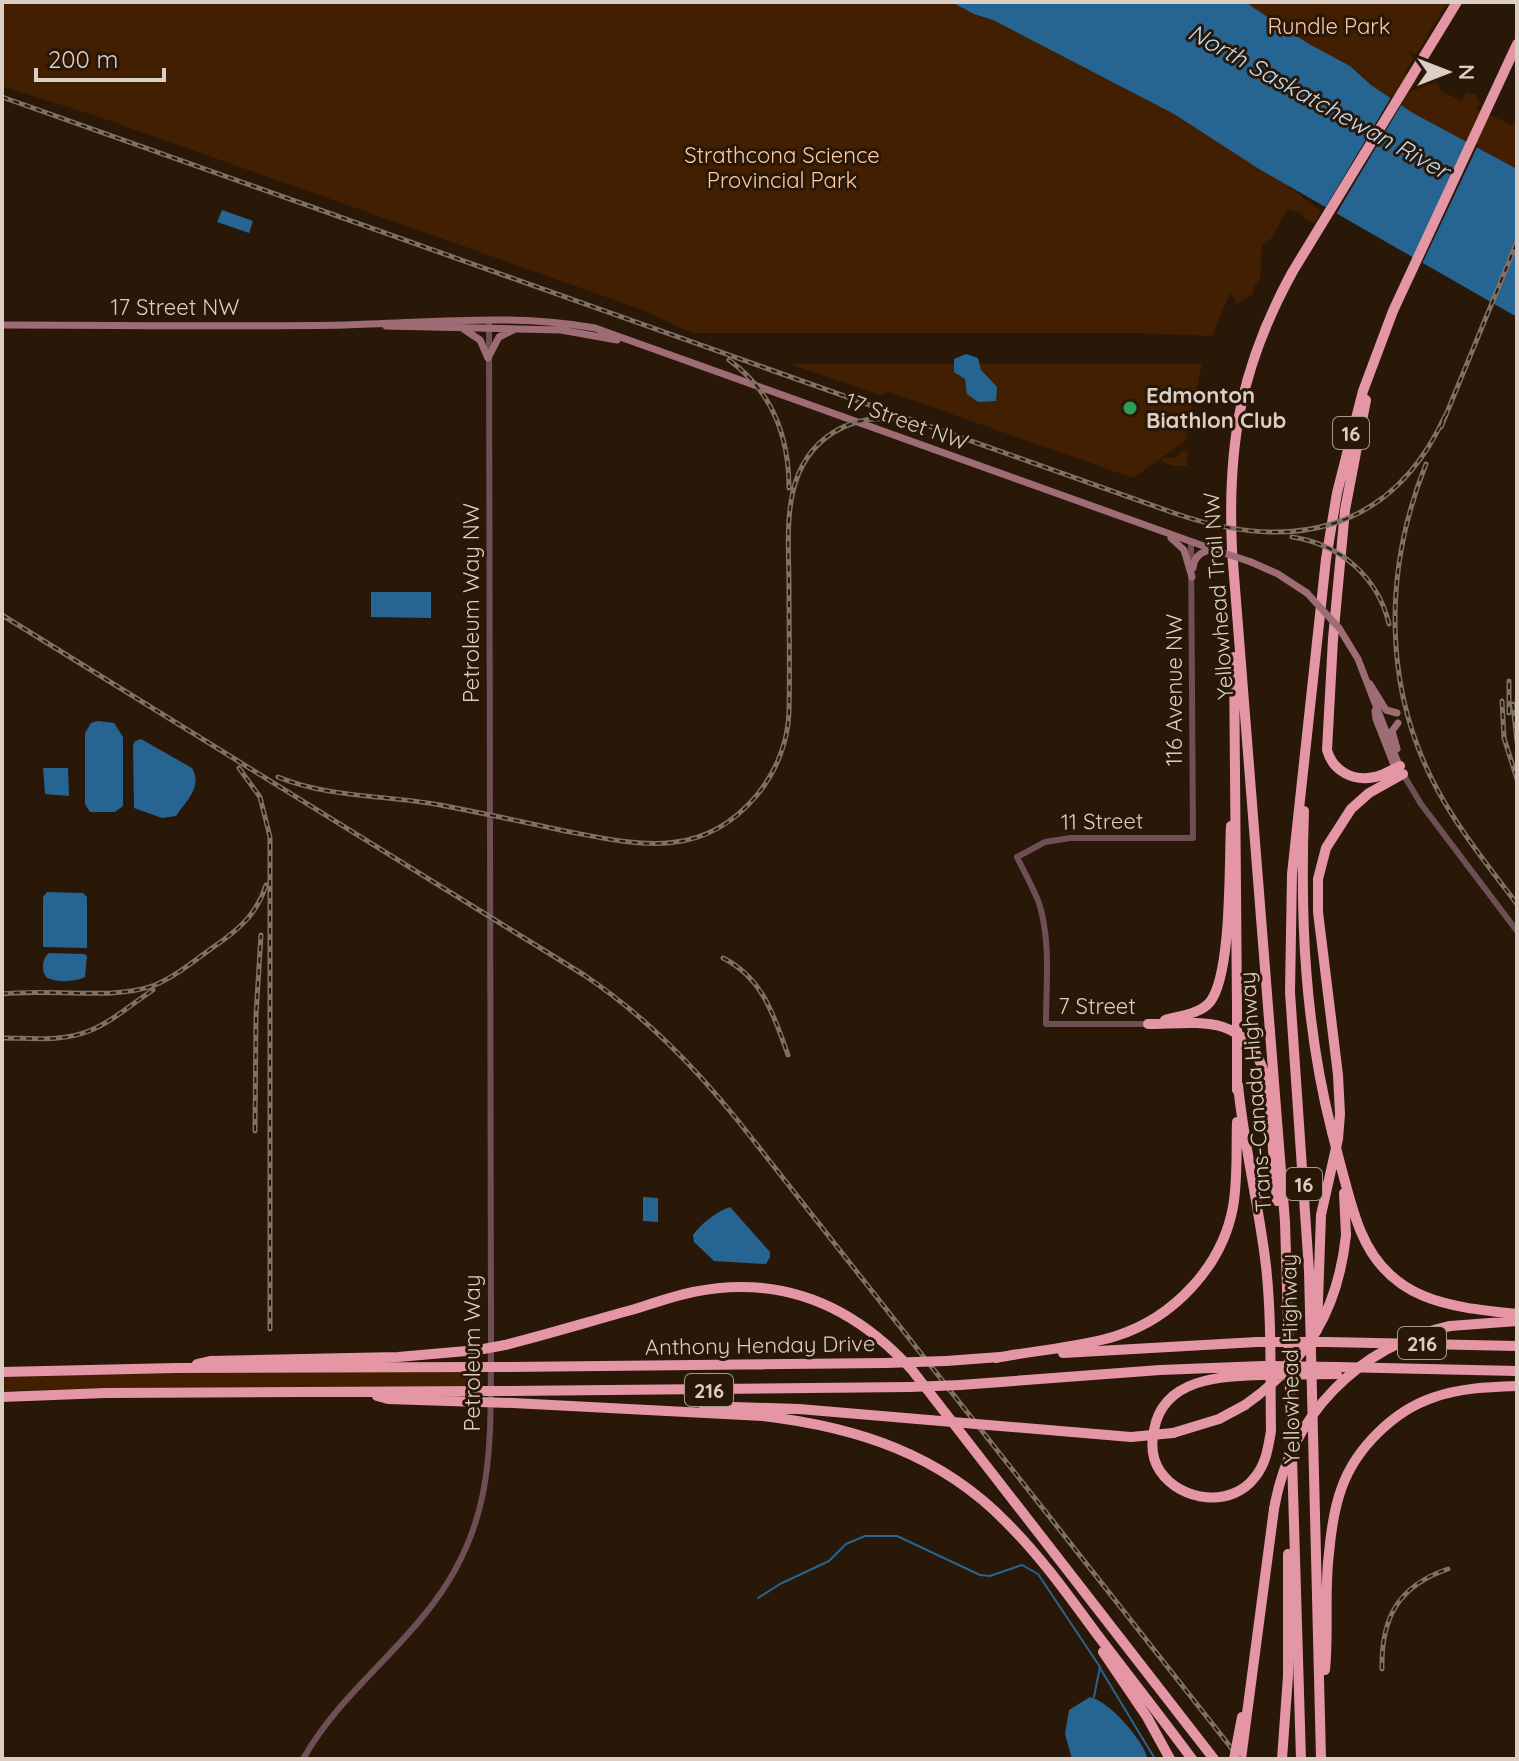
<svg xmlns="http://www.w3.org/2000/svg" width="1519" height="1761" viewBox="0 0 1519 1761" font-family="Quicksand,sans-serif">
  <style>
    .green { fill: #421f00 }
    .water { fill: #266591 }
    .pier { fill: #291708 }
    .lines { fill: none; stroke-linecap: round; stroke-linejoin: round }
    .stream { stroke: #266591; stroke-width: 2 }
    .tertiary { stroke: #6e4f55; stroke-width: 6 }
    .secondary { stroke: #9e6c75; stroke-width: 7 }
    .motorway { stroke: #e496a5; stroke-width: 10 }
    .rail-casing { stroke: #807165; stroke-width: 5 }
    .rail { stroke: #291708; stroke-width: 2; stroke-dasharray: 6; stroke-linecap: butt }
    .secondary-bridge { stroke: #9e6c75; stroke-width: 7 }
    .motorway-bridge { stroke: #e496a5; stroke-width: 10 }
    .leisure-dot { fill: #2e9e5b; stroke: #291708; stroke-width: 3 }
    .labels { text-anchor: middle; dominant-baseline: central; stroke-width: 6; stroke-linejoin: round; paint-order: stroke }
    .shield { fill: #291708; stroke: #a6988c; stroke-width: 2 }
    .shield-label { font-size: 20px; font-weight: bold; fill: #dbcfc5 }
    .park-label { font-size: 22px; fill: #fbcaa4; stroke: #291708 }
    .street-label { font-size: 22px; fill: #dbcfc5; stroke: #291708 }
    .poi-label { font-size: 22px; font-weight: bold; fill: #dbcfc5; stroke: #291708; text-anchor: start }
    .water-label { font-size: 24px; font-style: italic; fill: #badbf5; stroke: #291708 }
  </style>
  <rect width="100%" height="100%" fill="#291708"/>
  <path class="green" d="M2 2H951L974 14 993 20 1174 114 1259 169 1283 182 1321 211 1315 223 1305 219 1301 213 1287 209 1272 238 1262 245 1260 280 1254 286 1252 295 1236 304 1235 298 1230 293 1212 336 1136 333H692L640 309 102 118 2 86Z
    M1245 2H1448L1405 73 1420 81 1421 77 1429 75 1436 80 1441 91 1462 101 1464 95 1468 92 1477 95 1480 104 1476 109 1512 125 1517 120V169L1413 113 1371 85 1350 66 1309 44Z
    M790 364H1202L1185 441 1133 478 889 392 880 395Z
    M1182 451 1188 452 1187 466H1174L1162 462 1164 458 1176 457Z
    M483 1371V1386L107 1388 2 1391V1377L68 1374Z"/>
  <path class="water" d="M951 2H1245L1309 44 1350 66 1371 85 1413 113 1517 169V317L1259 169 1174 114 993 20 974 14Z
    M222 210 253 221 249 233 217 222Z
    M966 354 978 358 981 370 997 387 996 401 978 402 967 394 965 379 954 372V359Z
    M371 592H431V618L371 617Z
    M98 721 114 723 123 737V806L115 812H90L85 804V733L91 723Z
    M141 739 192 768C203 787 186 801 176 816L162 818 134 808 133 746 135 741Z
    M43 768H68L69 796 45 794Z
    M47 892 83 893 87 897V948L43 947V897Z
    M49 953 84 954 87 956 85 977C75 982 55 983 46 977 41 969 42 959 49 953Z
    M643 1197 658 1198V1222L643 1221Z
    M730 1207 770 1252V1257L766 1264 714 1261 694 1242 693 1235C701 1224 717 1211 730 1207Z
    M1090 1697C1109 1701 1143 1740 1148 1759H1072L1065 1734 1069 1710Z"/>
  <path class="pier" d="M1393 94 1403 102 1335 216 1324 210Z
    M1468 140 1478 145 1421 266 1412 261Z"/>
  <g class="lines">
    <path class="stream" d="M758 1598 780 1584 829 1561 846 1544 865 1536H897L980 1575 990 1576 1022 1565 1038 1574 1100 1667 1094 1697
      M1100 1668 1155 1759"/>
    <path class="tertiary" d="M1403 774 1421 804 1517 931
      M1148 1024H1046C1046 985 1051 941 1039 903 1033 887 1024 872 1017 857L1045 842 1070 838H1193L1191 542
      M303 1759C336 1701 384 1665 425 1614 498 1525 490 1444 491 1336L489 320"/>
    <path class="secondary" d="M2 325C116 325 231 327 345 325 429 323 512 313 595 328L1212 549
      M386 326 561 330 617 340
      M462 328 480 340 488 358
      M488 358 499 337 515 329
      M1171 538 1184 550 1192 577
      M1251 562 1278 574 1307 593
      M1193 568C1194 558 1200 552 1210 550
      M1339 628 1358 659 1400 768
      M1370 684 1386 710 1397 713
      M1375 711 1376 719 1396 770
      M1397 749 1392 731 1398 723"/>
    <path class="motorway" d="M1366 400 1345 510 1333 639 1327 750C1333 771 1353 782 1375 777 1384 775 1391 770 1400 766
      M1234 657 1237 1007
      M1304 811C1300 920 1305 1026 1332 1132
      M1165 1020C1179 1016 1200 1014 1210 1002 1232 974 1229 864 1231 826
      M1148 1024C1172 1024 1201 1020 1223 1027 1268 1042 1269 1093 1272 1133 1273 1155 1275 1178 1277 1201
      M1237 1056V1090
      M1238 1085C1244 1146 1259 1206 1266 1266 1272 1321 1270 1376 1271 1431 1268 1448 1266 1464 1255 1477 1232 1508 1181 1502 1160 1471 1152 1459 1151 1444 1154 1430 1163 1378 1221 1376 1263 1375
      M1341 1167C1347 1188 1352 1211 1361 1232 1390 1302 1451 1307 1517 1314
      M1344 1193 1346 1235
      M1450 1326 1517 1321
      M1317 1330 1321 1215 1338 1139 1340 1114 1338 1075 1318 912V879L1326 848 1351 809 1369 793 1403 774
      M1327 1342 1517 1346
      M505 1345C549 1334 591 1321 635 1309 654 1303 674 1296 693 1292 781 1274 853 1305 912 1370L1214 1759
      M1063 1353 1257 1342
      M996 1358C1035 1350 1078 1348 1116 1336 1173 1318 1222 1267 1233 1207 1238 1179 1236 1150 1237 1122
      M946 1361 1000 1357
      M197 1364 210 1361 398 1357 478 1350
      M510 1367 886 1363
      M1337 1367 1517 1371
      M2 1372 176 1368 478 1367
      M960 1385 1160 1370 1263 1366
      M508 1391 910 1387
      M377 1396 388 1399 479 1402
      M2 1397 105 1393 479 1391
      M513 1403 763 1416C856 1427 941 1454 1008 1524 1041 1557 1068 1595 1096 1633 1128 1675 1161 1717 1192 1759
      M704 1406 799 1409 929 1420
      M988 1425 1131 1437
      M1173 1433 1219 1419 1245 1405
      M1103 1652 1147 1717 1170 1759
      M1325 1670C1329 1631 1324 1592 1329 1553 1331 1531 1334 1508 1342 1487 1356 1448 1394 1411 1432 1398 1459 1388 1488 1387 1517 1386
      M1241 1759 1274 1509
      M1282 1759 1288 1676V1554
      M1301 1759 1285 1222 1232 550C1227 443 1241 365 1293 271L1457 2
      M1321 1759 1309 1271 1290 992 1292 874 1326 559 1337 493 1363 391 1393 311 1517 44"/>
    <defs>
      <path id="rail" d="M2 97 1174 513C1289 553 1391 534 1445 416
        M729 360C772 391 789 437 789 488
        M1441 427 1517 242
        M1426 464C1384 569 1382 687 1437 789 1459 830 1489 867 1517 904
        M1292 537C1340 544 1378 577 1389 624
        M2 615 584 975C645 1016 693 1065 739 1122L1240 1759
        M1502 701 1504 738 1517 779
        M1513 704 1517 742
        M1509 713V681
        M239 768 260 797 270 837V1329
        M278 777C329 798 387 795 440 805 482 813 524 822 565 831 638 845 702 861 757 795 776 772 788 742 789 712 790 671 789 630 789 589 789 533 779 466 834 432 852 421 872 417 893 419
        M723 958C763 978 774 1016 788 1055
        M2 994C48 988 113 1001 155 985 176 976 194 961 212 948 237 931 257 915 266 885
        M2 1038C31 1038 62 1042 89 1031 112 1022 133 1003 153 990
        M255 1131 256 1015 261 935
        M1382 1669C1381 1618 1398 1586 1448 1569"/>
    </defs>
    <use href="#rail" class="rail-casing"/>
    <use href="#rail" class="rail"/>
    <path class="secondary-bridge" d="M1212 549 1251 562
      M1307 593 1339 628"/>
    <path class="motorway-bridge" d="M1237 1007V1056
      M1332 1132 1341 1167
      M1257 1342H1327
      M478 1350 505 1345
      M886 1363 946 1361
      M1263 1366 1337 1367
      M478 1367H510
      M1263 1375 1337 1374
      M910 1387 960 1385
      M479 1391H508
      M479 1402 513 1403
      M1245 1405C1307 1361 1338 1311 1346 1235
      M929 1420 988 1425
      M1131 1437 1173 1433
      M1274 1509C1290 1416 1358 1346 1450 1326
      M1234 1759 1242 1717"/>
  </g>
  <circle class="leisure-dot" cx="1130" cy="408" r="8"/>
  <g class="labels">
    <g class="shield">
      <rect x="1333" y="417" width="36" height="32" rx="6"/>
      <rect x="1286" y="1168" width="36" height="32" rx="6"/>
      <rect x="1398" y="1327" width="48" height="32" rx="6"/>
      <rect x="685" y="1374" width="48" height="32" rx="6"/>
    </g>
    <g class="shield-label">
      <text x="1351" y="433">16</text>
      <text x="1304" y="1184">16</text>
      <text x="1422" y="1343">216</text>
      <text x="709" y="1390">216</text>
    </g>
    <g class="park-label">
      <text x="1329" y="26">Rundle Park</text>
      <text x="782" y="155">Strathcona Science<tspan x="782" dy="25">Provincial Park</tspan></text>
    </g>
    <g class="street-label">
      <text x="175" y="307">17 Street NW</text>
      <text transform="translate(907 421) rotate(20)">17 Street NW</text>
      <text transform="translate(1218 596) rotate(-94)">Yellowhead Trail NW</text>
      <text transform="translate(471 603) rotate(-90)">Petroleum Way NW</text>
      <text transform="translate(1174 690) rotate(-90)">116 Avenue NW</text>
      <text transform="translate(1102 821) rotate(-1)">11 Street</text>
      <text x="1097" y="1006">7 Street</text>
      <text transform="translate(1255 1092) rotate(-94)">Trans-Canada Highway</text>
      <text transform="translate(760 1345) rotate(-1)">Anthony Henday Drive</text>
      <text transform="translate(472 1353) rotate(-90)">Petroleum Way</text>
      <text transform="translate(1290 1359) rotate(-91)">Yellowhead Highway</text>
    </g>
    <g class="poi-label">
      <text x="1146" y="395">Edmonton<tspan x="1146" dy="25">Biathlon Club</tspan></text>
    </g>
    <g class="water-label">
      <text transform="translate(1319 101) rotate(29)">North Saskatchewan River</text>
    </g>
  </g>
  <rect width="1519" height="1761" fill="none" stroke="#dbcfc5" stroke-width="8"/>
  <g transform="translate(1447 72) rotate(90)" stroke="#291708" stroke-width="6" paint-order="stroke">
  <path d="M0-6L14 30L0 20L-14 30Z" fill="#dbcfc5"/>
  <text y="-12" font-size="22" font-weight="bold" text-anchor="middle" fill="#dbcfc5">N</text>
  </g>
  <path d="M36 68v12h128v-12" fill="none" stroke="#dbcfc5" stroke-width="4"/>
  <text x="48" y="68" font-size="24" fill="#dbcfc5" stroke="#291708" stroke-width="6" paint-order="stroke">200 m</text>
</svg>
